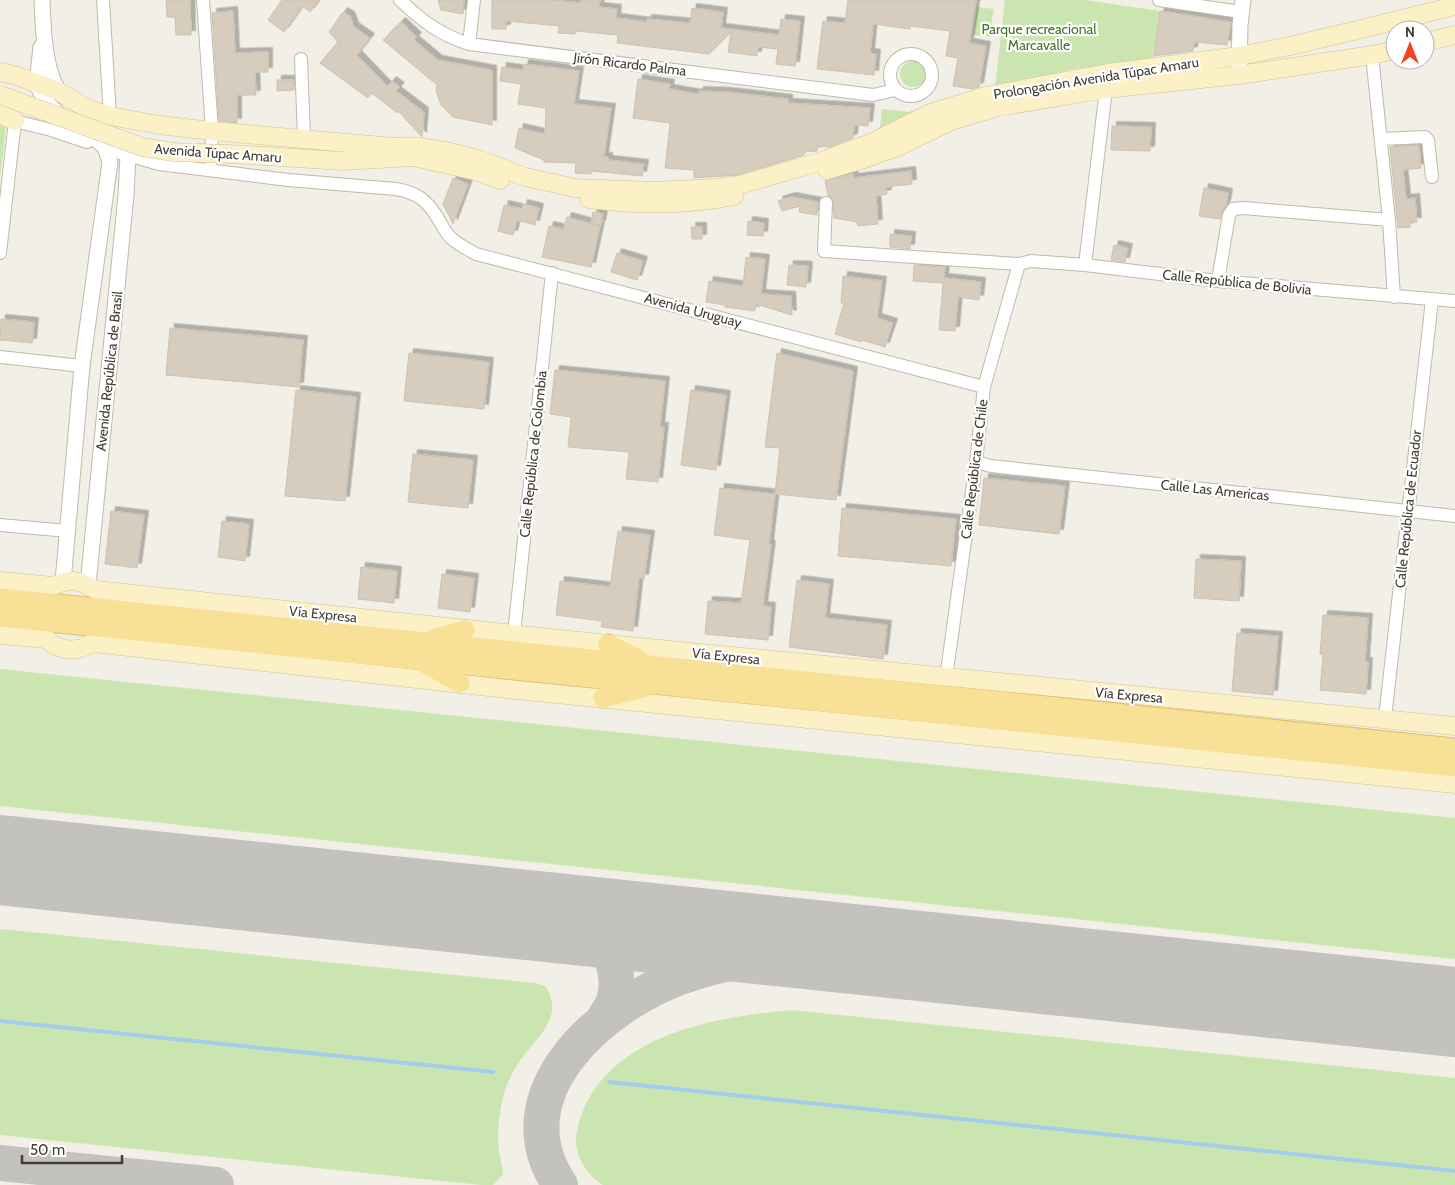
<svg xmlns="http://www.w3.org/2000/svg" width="1455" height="1185" viewBox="0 0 1455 1185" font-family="Cabin,sans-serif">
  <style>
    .green { fill: #cbe5b0 }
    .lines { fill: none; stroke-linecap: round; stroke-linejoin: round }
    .stream { stroke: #a4cdec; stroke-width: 4 }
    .taxiway { stroke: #c4c2be; stroke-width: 36 }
    .runway { stroke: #c4c2be; stroke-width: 90 }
    .building { fill: #d6cdbf; stroke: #cdc2af; filter: url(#shadow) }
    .minor-casing { stroke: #c0b9ac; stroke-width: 14 }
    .tertiary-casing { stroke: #c0b9ac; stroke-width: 17 }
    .secondary-casing { stroke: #d0c397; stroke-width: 19 }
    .primary-casing { stroke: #debe68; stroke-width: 21 }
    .minor { stroke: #fff; stroke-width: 12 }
    .tertiary { stroke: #fff; stroke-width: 15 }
    .secondary { stroke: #fcf0c6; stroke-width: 18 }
    .primary { stroke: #f9e097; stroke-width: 19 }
    .secondary-bridge-casing { stroke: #d0c397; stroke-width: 19; stroke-linecap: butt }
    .secondary-bridge { stroke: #fcf0c6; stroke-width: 18 }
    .labels { text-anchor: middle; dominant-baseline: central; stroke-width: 4.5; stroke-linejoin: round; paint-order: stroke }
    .park-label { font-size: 14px; fill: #45732c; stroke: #fff }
    .street-label { font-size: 14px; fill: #443f35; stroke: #fff }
  </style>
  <defs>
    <filter id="shadow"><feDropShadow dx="4.5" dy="-4.5" stdDeviation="0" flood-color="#0004"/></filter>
  </defs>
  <rect width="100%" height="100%" fill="#f2efe6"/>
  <path class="green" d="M1005 0H1084L1160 11 1153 59 1074 69 995 87Z
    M977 7 994 9 989 37 973 35Z
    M900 74a13 13 0 1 1 26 0a13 13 0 1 1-26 0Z
    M921 108V109L880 128 882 109 908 112Z
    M0 125 6 126 0 179Z
    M0 669 1455 818V959L0 806Z
    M0 929 535 983 545 986C564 1014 542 1032 526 1053 515 1066 507 1081 503 1098 499 1115 496 1138 500 1156 501 1162 503 1167 503 1174L493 1185H481L0 1135Z
    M792 1010 1455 1078V1185H603C583 1172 571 1150 578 1126 602 1036 712 1017 792 1010Z"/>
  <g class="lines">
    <path class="stream" d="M0 1021 493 1072
      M610 1082 1455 1171"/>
    <path class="taxiway" d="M552 918C566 921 581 924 593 933 613 948 622 980 613 1004 610 1010 606 1015 603 1021
      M0 1163 216 1185
      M560 1185C499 1094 601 1006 680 977 728 960 779 954 829 946"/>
    <path class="runway" d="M0 860 1455 1012"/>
  </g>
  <path class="building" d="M166 0H190L191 35H176L175 17H167Z
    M282 0H319L310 12 302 6 284 32 268 20Z
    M438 0H464L463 14 441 10Z
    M492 0H552L581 3V0H600L599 7 617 9 616 18 647 22V19L690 23 692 8 723 12 721 28 779 35 781 19 800 21 795 66 776 64 778 49 758 47 757 56 728 52 731 32 709 54 617 43 618 35 606 34 575 31V34L558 33 559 26 506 21V29H492Z
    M848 0H976L969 43 986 46 979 87 972 89 953 86 958 58 946 56 950 31 910 26V29L873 24 870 53 876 54 874 75 817 69 823 21 845 23Z
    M233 11 235 53 268 52V72H255L256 95H237V123L219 121 212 13Z
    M1160 11 1231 22 1227 45 1194 42 1193 51 1154 56Z
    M343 12 350 16 354 27 370 38 357 55 387 86 392 81 400 87 396 91 424 112 422 137 398 111 397 113 372 93 368 98 320 63 338 42 329 32Z
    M401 22 417 37 414 40 438 60 492 70V125L453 117 441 105 436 91 437 85 383 40Z
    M524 64 579 71 574 104 611 108 604 157H608V160L644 164 642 176 591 171V174L575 173 576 163 544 162V160L515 148 519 128 545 134 546 108 518 104 521 84 500 81 502 67 523 70Z
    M638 79 670 84 669 89 698 94 699 91 726 92 788 99V103L870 108 868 126 854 125 853 138 830 147 817 146V151L804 152V155L738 175 694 178V170L665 168 670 123 633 118Z
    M277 80H294V90L277 91Z
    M1112 126 1151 127 1150 151 1111 150Z
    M1419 145 1421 168 1403 170 1406 199 1415 198 1417 222H1410V227L1398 228 1390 147Z
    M911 171 912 184 886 187 887 194 876 196 878 224 858 226 857 222 834 218 833 200 828 195 825 181 853 174V178Z
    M453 178 468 184 453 224 443 204Z
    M1204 188 1228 193 1226 205 1222 211 1220 219 1199 216Z
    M791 197 818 202 817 215 799 212 800 206 782 211 778 201Z
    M523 204 539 208 535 225 517 220 513 235 498 231 504 205 522 209Z
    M593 212 603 214 601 225 591 223Z
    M567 217 600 226 591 267 542 257 549 226 563 229Z
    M748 221 764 223 763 236 747 235Z
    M691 227H702V239H692Z
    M890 234 911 236 910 249 890 247Z
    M1114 245 1128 248 1125 262 1111 260Z
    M617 253 643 261 637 280 611 272Z
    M746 257 765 259 761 294 791 296 792 315 756 304 755 311 725 307V305L706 302 709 281 743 286Z
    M789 265 808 266 806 287 787 285Z
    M914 265 945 267 944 278 981 282 979 300 958 297 955 331 939 330 943 283 913 281Z
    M843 276 882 281 877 318 893 323 885 347 862 340 861 342 835 334 844 303H841Z
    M1 319 34 322 32 343 0 340Z
    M170 328 303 340 299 387 166 375Z
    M409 353 489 362 484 409 404 401Z
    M777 353 853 371 836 500 775 494 780 448 765 447Z
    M555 370 665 381 660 427H664L658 482 626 479 629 452 568 447 571 417 550 414Z
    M296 390 356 397 345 501 285 496Z
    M691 390 726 395 716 470 681 465Z
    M413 454 473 460 468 508 408 502Z
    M984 478 1065 486 1059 534 979 525Z
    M720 488 775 494 769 545H771L763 606 771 607 768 640 705 634 708 601 741 603 750 540 714 535Z
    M842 508 956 519 951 566 838 556Z
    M111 511 144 515 137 568 105 564Z
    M222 521 249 524 245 561 218 557Z
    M618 531 650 535 644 579 639 578 633 631 601 627 602 621 556 615 560 581 610 587Z
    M1196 559 1241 561 1239 601 1194 598Z
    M361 567 397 571 394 603 358 599Z
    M442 574 474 578 470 612 438 608Z
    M797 580 829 584 825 618 887 625 883 659 789 647Z
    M1323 615 1368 618 1365 662H1368L1366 694 1320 690 1323 655 1320 654Z
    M1237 633 1278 636 1273 695 1232 691Z"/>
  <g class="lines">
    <defs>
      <path id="minor" d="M103 0 110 116
        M203 0 212 131 211 161
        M400 0C422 21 439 34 469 44L873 95 895 90
        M1159 0 1241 12
        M469 44 474 0
        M890 75a21 21 0 1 1 42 0a21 21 0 1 1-42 0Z
        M1372 55 1389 220 1394 297
        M301 59 304 138
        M7 119 51 130 87 142
        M1381 139 1425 137 1428 140 1432 177
        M120 153 159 164 288 180 396 189C418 193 427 200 439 220 442 225 445 232 450 237 457 244 467 249 476 254L984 387
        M826 203 824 251 1019 264 1031 261 1085 265 1218 281 1455 301
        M0 253 15 121
        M1085 265 1106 89
        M1218 281 1229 215 1233 209 1243 208 1389 220
        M0 357 82 366
        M976 462 991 466 1455 516
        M0 525 68 531
        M514 634 552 273
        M946 678 976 462 984 387 1019 264
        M1385 718 1432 300"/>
      <path id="tertiary" d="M42 0C43 26 44 77 63 96
        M41 47 37 83 40 91 48 104 76 131 98 141 105 147 110 162 82 366 63 582
        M1239 75 1240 25 1243 0
        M88 585 126 195 128 156 110 135"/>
      <path id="secondary" d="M1425 42 1455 35
        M0 72 14 75 58 91 86 108 110 116 159 125 212 131 348 143 394 147H419L450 152 481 160 525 177 575 188 653 191 715 188 740 185 825 160 873 142 930 113 985 96 1108 73 1239 56 1295 45 1455 6
        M0 114 15 121
        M265 156 342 161 414 157 479 172 500 180
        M827 170 861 160 900 146 949 122 998 107 1106 89 1239 75 1372 55 1395 50
        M589 199C637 205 686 206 734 196
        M0 581 53 586 63 582 72 581 80 582 96 590 608 644 1455 726
        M38 609C32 647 76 663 100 636
        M0 635 47 639
        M93 643 507 689 1455 784"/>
      <path id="primary" d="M0 598 1455 748
        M0 617 1455 767
        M433 639 465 630
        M608 644 639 659
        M427 665 460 683
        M603 698 643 688"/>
    </defs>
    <use href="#minor" class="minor-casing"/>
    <use href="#tertiary" class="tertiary-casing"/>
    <use href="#secondary" class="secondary-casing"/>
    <use href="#primary" class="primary-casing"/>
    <use href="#minor" class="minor"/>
    <use href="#tertiary" class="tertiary"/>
    <use href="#secondary" class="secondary"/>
    <use href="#primary" class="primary"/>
    <defs>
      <path id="secondary-bridge" d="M0 95 142 147 173 152 229 154 265 156"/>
    </defs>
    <use href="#secondary-bridge" class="secondary-bridge-casing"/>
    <use href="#secondary-bridge" class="secondary-bridge"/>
  </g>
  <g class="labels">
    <g class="park-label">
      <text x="1039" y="29">Parque recreacional<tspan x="1039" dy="16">Marcavalle</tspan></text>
    </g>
    <g class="street-label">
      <text transform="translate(630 64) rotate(7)">Jirón Ricardo Palma</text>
      <text transform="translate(1096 78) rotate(-9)">Prolongación Avenida Túpac Amaru</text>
      <text transform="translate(218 153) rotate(4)">Avenida Túpac Amaru</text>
      <text transform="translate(1237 282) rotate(6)">Calle República de Bolivia</text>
      <text transform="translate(693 310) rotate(15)">Avenida Uruguay</text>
      <text transform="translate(109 371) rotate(-84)">Avenida República de Brasil</text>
      <text transform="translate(533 454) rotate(-84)">Calle República de Colombia</text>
      <text transform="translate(974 469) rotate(-83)">Calle República de Chile</text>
      <text transform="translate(1215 490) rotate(6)">Calle Las Americas</text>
      <text transform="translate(1408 509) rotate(-84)">Calle República de Ecuador</text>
      <text transform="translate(323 614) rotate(6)">Vía Expresa</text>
      <text transform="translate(726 656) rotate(6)">Vía Expresa</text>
      <text transform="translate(1129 695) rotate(5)">Vía Expresa</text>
    </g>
  </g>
  <g transform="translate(1410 45)"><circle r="24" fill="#ffffff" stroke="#b4b2ae"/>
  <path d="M0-4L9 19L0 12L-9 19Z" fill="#f0441f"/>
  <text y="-8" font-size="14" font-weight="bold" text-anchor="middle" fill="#443f35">N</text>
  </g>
  <path d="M22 1155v8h100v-8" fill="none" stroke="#443f35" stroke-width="2.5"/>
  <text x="30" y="1155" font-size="15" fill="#443f35" stroke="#ffffff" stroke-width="4" paint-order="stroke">50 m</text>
</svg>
